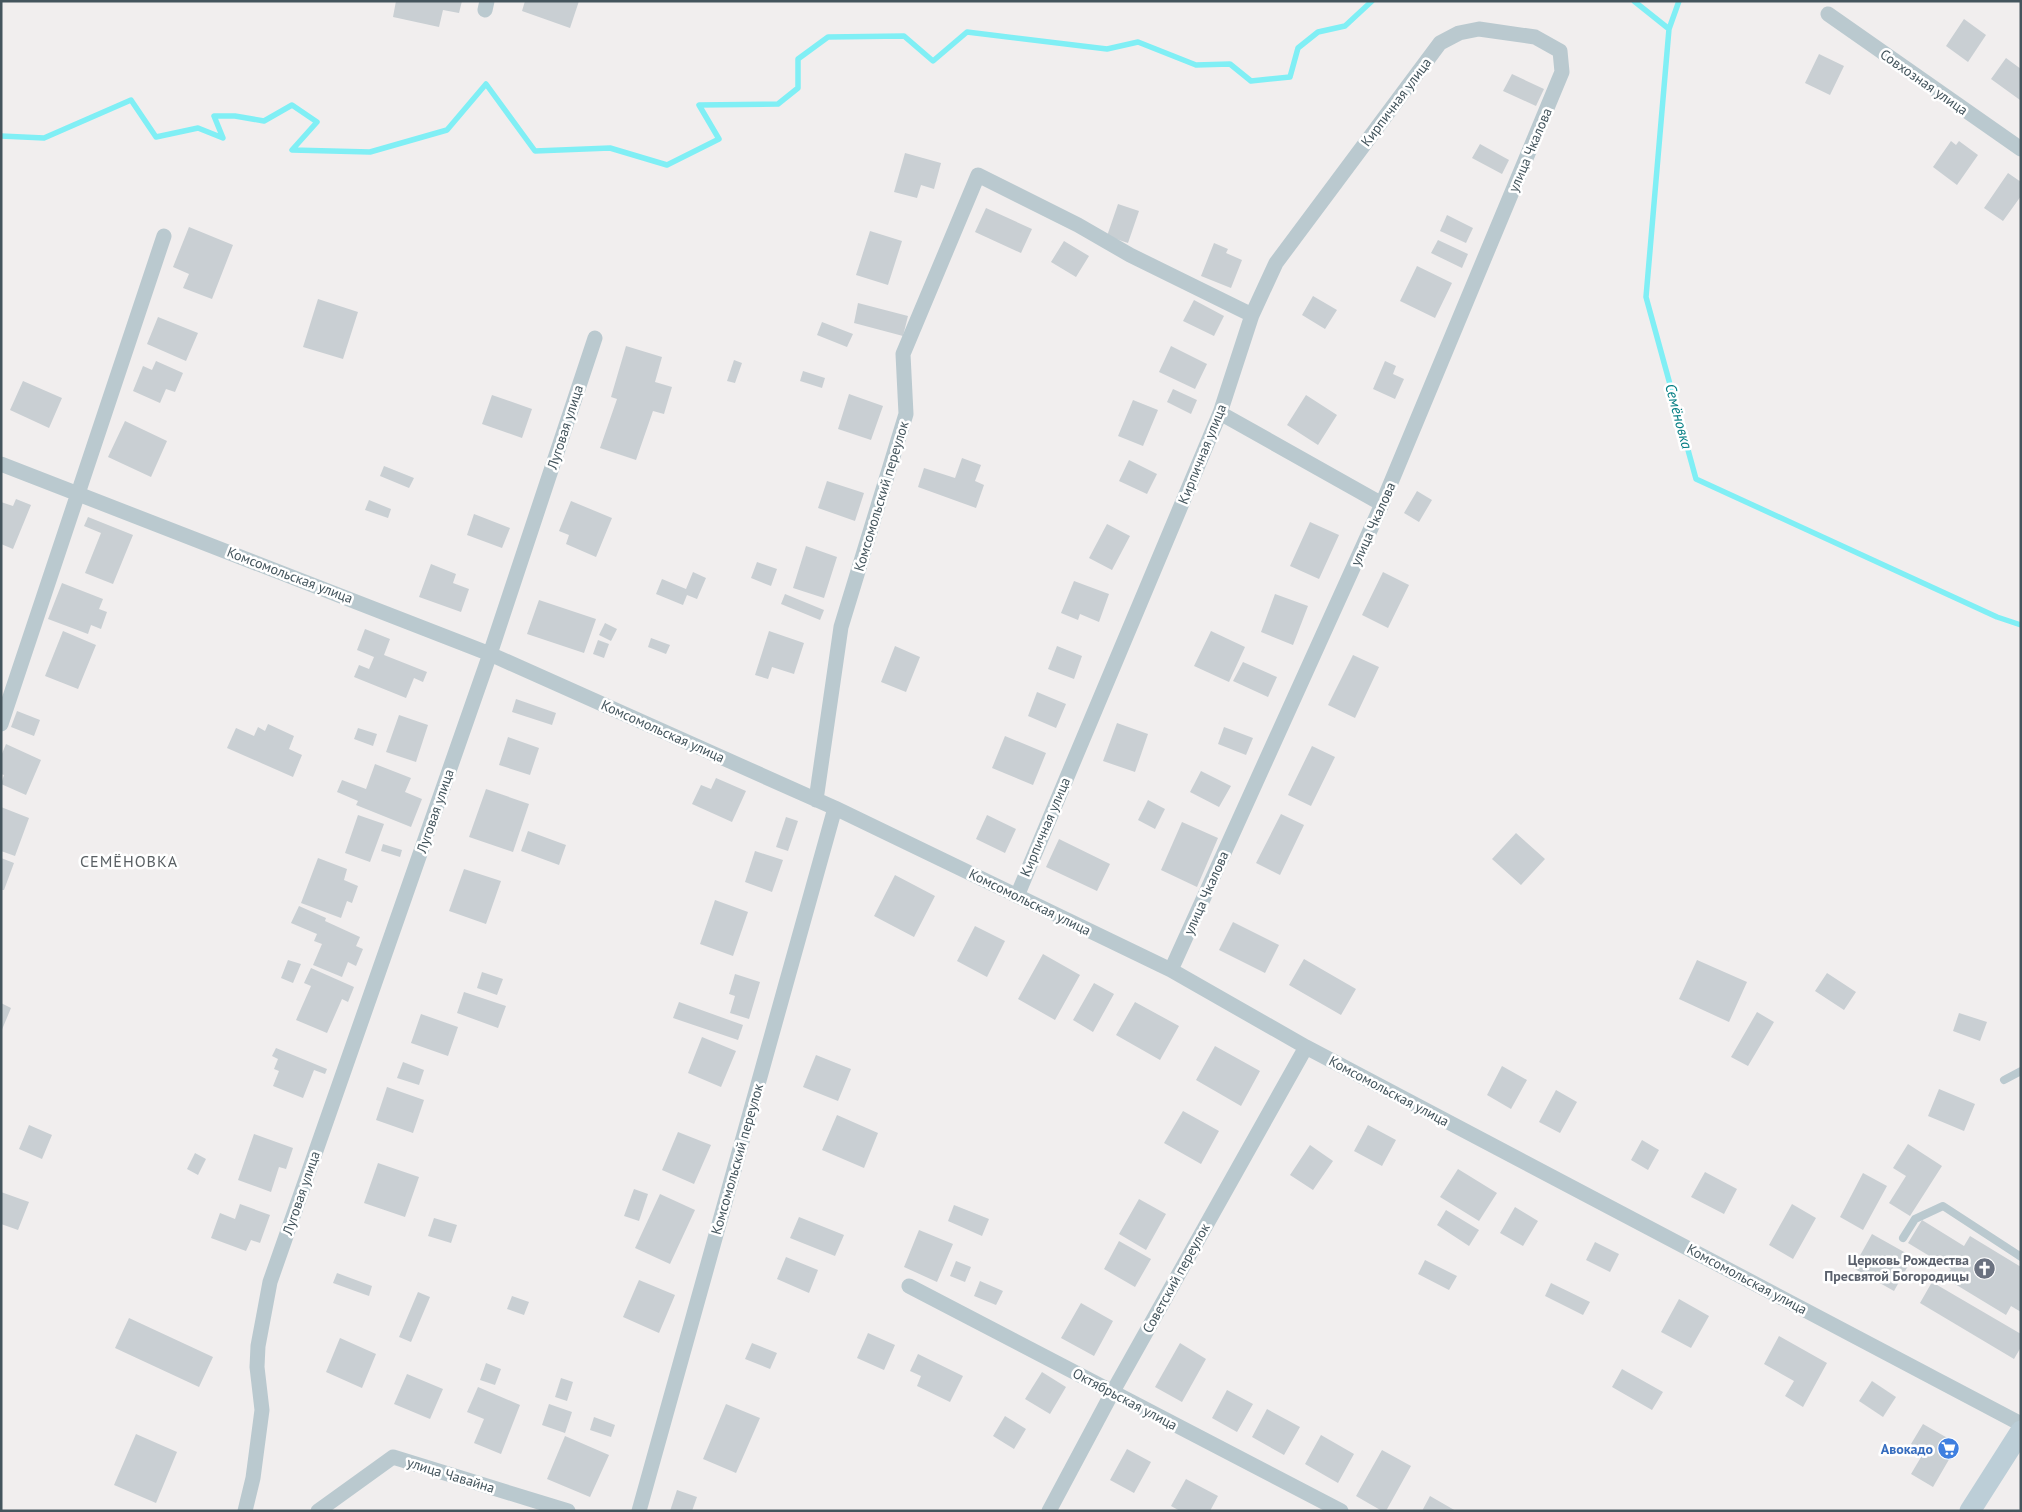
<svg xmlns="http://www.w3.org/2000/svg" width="2022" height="1512" viewBox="0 0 2022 1512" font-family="'PT Sans',sans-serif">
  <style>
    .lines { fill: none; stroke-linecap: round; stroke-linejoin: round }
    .stream { stroke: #80eff5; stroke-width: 5.5 }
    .building { fill: #c9cfd3 }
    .service { stroke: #bac9cf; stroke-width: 8 }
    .minor { stroke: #bac9cf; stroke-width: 15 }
    .secondary { stroke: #bcced7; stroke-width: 21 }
    .labels { text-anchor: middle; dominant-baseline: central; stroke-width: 5; stroke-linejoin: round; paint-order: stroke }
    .street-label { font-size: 14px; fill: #44555d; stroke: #fff }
    .worship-label { font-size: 14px; font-weight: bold; fill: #5b616d; stroke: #fff; text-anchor: end }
    .shop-label { font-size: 14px; font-weight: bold; fill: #366cbe; stroke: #fff; text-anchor: end }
    .water-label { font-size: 15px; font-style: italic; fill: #057e83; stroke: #fff }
    .quarter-label { font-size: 16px; letter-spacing: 1px; fill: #5a6064; stroke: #fff }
  </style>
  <rect width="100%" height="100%" fill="#f1eeee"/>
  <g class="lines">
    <path class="stream" d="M1634 1 1669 29
      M1679 1 1669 29 1646 297 1696 479 1997 617 2021 625
      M1 136 44 138 131 100 156 137 198 128 223 138 214 116H235L264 121 292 105 317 122 292 150 370 152 447 130 486 84 535 151 610 148 667 165 719 139 699 105 778 104 798 88V59L828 37 904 36 933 61 967 32 1107 49 1138 42 1196 65 1230 64 1251 81 1290 77 1298 48 1318 32 1345 26 1372 1"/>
  </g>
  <path class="building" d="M396 1H462L459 13 443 10 439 27 393 17Z
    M525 1H579L570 28 522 11Z
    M1964 19 1986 35 1968 62 1946 46Z
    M1819 54 1844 66 1830 95 1805 83Z
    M2006 58 2021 69 2020 100 1991 79Z
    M1512 74 1544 89 1536 106 1503 91Z
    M1951 141 1956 145 1959 141 1978 155 1957 185 1933 167Z
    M1480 144 1509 160 1502 174 1472 158Z
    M905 153 941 163 934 189 921 185 917 198 894 192Z
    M2008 173 2021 182V196L2003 221 1984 208Z
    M1118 204 1139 211 1128 243 1107 236Z
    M986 208 1032 229 1021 253 975 232Z
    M1447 215 1473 228 1466 243 1440 231Z
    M189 227 233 245 212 299 183 288 189 274 173 267Z
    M870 231 902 241 888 285 856 275Z
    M1438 240 1468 254 1462 268 1431 253Z
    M1064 241 1089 256 1076 277 1051 262Z
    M1214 243 1228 249 1226 253 1242 260 1231 288 1201 276Z
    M1417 266 1452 283 1435 318 1400 301Z
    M1313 296 1337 310 1325 329 1302 315Z
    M318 299 358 312 343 359 303 347Z
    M1194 300 1224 316 1214 336 1183 321Z
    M858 303 908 316 903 336 854 323Z
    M158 317 198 333 186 361 147 344Z
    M822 322 853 334 847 347 817 335Z
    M626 346 662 357 655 382 672 387 664 414 653 411 636 460 600 448 617 399 611 397Z
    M1171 346 1207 364 1195 389 1159 372Z
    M734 360 742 363 735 383 727 381Z
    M156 361 183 373 175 392 166 389 160 403 133 391 143 366 152 370Z
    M1385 361 1396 366 1393 374 1404 379 1395 399 1373 389Z
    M803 371 825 378 822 388 800 381Z
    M23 381 62 398 49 428 10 410Z
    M1173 389 1197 400 1191 414 1167 402Z
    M849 394 883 406 871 440 838 429Z
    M492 395 532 409 522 438 482 424Z
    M1306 395 1337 415 1318 445 1287 425Z
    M1133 400 1158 410 1143 446 1118 436Z
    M125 421 167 441 151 477 108 457Z
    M962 458 981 465 975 481 984 485 976 508 918 487 924 468 955 478Z
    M1129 460 1157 474 1147 494 1119 481Z
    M384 466 414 478 409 488 380 476Z
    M827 481 864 493 855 521 818 508Z
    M1417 491 1432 500 1419 522 1404 513Z
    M16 499 31 505 13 549 1 544V502L13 506Z
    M369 500 391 509 388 518 365 510Z
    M571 501 612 518 596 557 566 544 569 535 559 531Z
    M474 514 510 528 502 548 467 535Z
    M88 517 133 535 113 584 85 573 101 533 84 526Z
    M1310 522 1339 535 1319 579 1290 566Z
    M1107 524 1130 536 1112 570 1089 558Z
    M806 546 837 557 824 598 793 588Z
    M757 562 777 569 771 586 751 578Z
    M431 564 456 574 453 583 469 589 461 612 419 597Z
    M693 572 706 578 697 599 687 595 683 605 656 594 662 579 686 589Z
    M1383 572 1409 585 1388 628 1362 615Z
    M1074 581 1109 594 1099 622 1080 614 1078 620 1061 613Z
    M62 583 103 599 99 609 107 612 101 629 91 625 88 634 48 619Z
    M785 594 824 610 820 620 781 604Z
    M1275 594 1308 606 1293 645 1261 632Z
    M539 600 596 619 584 653 527 634Z
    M605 623 617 629 611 641 599 635Z
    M365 629 390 639 384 655 427 672 423 682 414 678 406 698 354 677 359 665 369 669 374 657 357 650Z
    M63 631 96 645 78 689 45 676Z
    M769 631 804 643 794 674 772 667 768 679 755 675Z
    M1211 631 1245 647 1229 682 1194 666Z
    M651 638 670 645 666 654 648 647Z
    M598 640 609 644 604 658 593 654Z
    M895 646 920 657 906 692 881 682Z
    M1057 646 1082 656 1074 679 1048 669Z
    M1353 655 1379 667 1355 718 1328 705Z
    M1243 662 1277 677 1268 697 1233 681Z
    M1037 692 1066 704 1056 728 1028 716Z
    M516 699 556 713 552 725 512 712Z
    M17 711 40 720 34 736 11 727Z
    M399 715 428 725 416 762 386 752Z
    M1117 723 1148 734 1135 772 1103 761Z
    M268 724 294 736 289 749 302 755 293 777 227 748 236 728 254 736 258 727 265 731Z
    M1224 727 1253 738 1246 755 1218 744Z
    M358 728 377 734 373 746 354 739Z
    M1005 736 1046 753 1033 785 992 768Z
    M508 737 539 748 530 775 499 765Z
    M6 744 41 760 26 795 1 784 4 775 1 774V756Z
    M1312 746 1335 757 1311 806 1288 795Z
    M375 764 411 778 405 792 422 799 411 827 356 805 358 801 337 792 342 780 366 789Z
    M1201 771 1231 786 1219 807 1190 792Z
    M716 778 746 791 732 822 692 804 701 785 711 789Z
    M486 789 529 804 513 852 469 837Z
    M1148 800 1165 809 1155 829 1138 820Z
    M1 807 29 818 15 856 1 851Z
    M1281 814 1304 825 1280 875 1256 863Z
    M358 815 384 824 370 862 345 853Z
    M987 815 1016 829 1005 853 976 839Z
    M786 817 798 821 788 851 776 847Z
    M1182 822 1218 838 1197 887 1161 870Z
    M528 831 566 845 559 865 521 851Z
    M1516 833 1545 859 1521 885 1492 859Z
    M1059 839 1110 864 1097 891 1046 867Z
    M383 844 402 850 400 857 381 851Z
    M755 851 783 860 772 892 745 882Z
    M1 858 14 863 4 890H1Z
    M318 858 347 869 344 880 358 886 352 903 347 901 341 918 301 903Z
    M464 869 501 881 486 924 449 911Z
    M895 875 935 896 914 937 874 916Z
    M715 900 748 912 733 956 700 944Z
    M299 906 326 918 325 921 360 937 356 946 363 949 356 966 348 962 342 977 313 965 322 944 314 941 317 934 291 923Z
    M1233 922 1279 945 1265 973 1219 950Z
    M975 926 1005 941 987 977 957 961Z
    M1043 954 1080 975 1055 1020 1018 999Z
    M1304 959 1356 989 1341 1015 1289 985Z
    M288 960 301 964 293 983 281 978Z
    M1697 960 1747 982 1729 1022 1679 999Z
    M311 968 354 987 348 1002 342 999 327 1033 296 1020 311 986 304 983Z
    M482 972 503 979 497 995 477 988Z
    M1827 973 1856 992 1844 1010 1815 991Z
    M735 974 760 982 749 1019 730 1013 735 996 729 994Z
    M1094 983 1114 994 1093 1032 1073 1020Z
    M464 992 506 1006 498 1028 457 1013Z
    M679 1002 743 1025 738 1040 673 1018Z
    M1135 1002 1179 1026 1160 1060 1116 1035Z
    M1 1003 11 1008 1 1032Z
    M1757 1012 1774 1022 1748 1066 1731 1057Z
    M1959 1013 1987 1022 1980 1041 1953 1031Z
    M421 1014 458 1027 448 1056 411 1043Z
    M702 1037 736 1051 721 1087 688 1073Z
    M1215 1046 1260 1071 1241 1106 1196 1080Z
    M276 1048 327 1069 325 1074 314 1070 303 1098 273 1086 279 1071 274 1069 278 1059 272 1056Z
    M816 1055 851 1069 838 1101 803 1087Z
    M403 1062 424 1070 419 1085 397 1078Z
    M1502 1066 1527 1080 1511 1109 1487 1095Z
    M387 1087 424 1100 413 1133 376 1120Z
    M1939 1089 1975 1104 1964 1131 1928 1116Z
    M1556 1090 1577 1102 1560 1133 1539 1122Z
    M1183 1111 1219 1131 1201 1164 1164 1143Z
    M837 1115 878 1133 864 1168 822 1150Z
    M29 1125 52 1135 42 1159 19 1149Z
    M1368 1125 1396 1140 1382 1166 1354 1151Z
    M678 1132 711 1145 694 1184 662 1170Z
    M254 1134 293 1148 286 1169 279 1167 271 1192 238 1180Z
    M1642 1140 1659 1150 1648 1170 1631 1160Z
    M1908 1144 1942 1166 1910 1216 1889 1203 1906 1176 1893 1168Z
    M1310 1145 1333 1161 1313 1190 1290 1175Z
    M195 1153 206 1159 198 1175 187 1169Z
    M378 1163 419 1177 405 1217 364 1203Z
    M1458 1169 1497 1193 1479 1221 1440 1197Z
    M1705 1172 1737 1189 1724 1214 1691 1197Z
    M1863 1173 1887 1186 1863 1230 1840 1217Z
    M634 1189 648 1194 639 1221 624 1216Z
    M1 1192 29 1202 18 1230 1 1224Z
    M660 1194 695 1210 670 1264 635 1248Z
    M1139 1199 1166 1214 1146 1250 1119 1234Z
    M240 1204 270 1215 260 1243 251 1240 246 1251 211 1238 220 1213 235 1219Z
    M1792 1204 1816 1218 1793 1259 1769 1245Z
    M954 1205 989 1219 982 1236 948 1221Z
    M1515 1207 1538 1221 1523 1246 1500 1233Z
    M1446 1210 1479 1230 1469 1246 1437 1225Z
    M799 1217 844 1235 835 1256 790 1238Z
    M434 1218 457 1225 451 1243 428 1236Z
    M1922 1220 1964 1246 1970 1236 2021 1267V1312L2011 1306 2006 1315 1945 1278 1951 1269 1908 1243Z
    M919 1230 953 1244 937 1282 904 1267Z
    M1872 1234 1913 1257 1894 1291 1853 1268Z
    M1119 1241 1151 1259 1135 1287 1104 1269Z
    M1595 1242 1619 1254 1610 1272 1586 1260Z
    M786 1257 818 1270 809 1293 777 1279Z
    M1425 1260 1457 1276 1449 1290 1418 1274Z
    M956 1261 971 1267 965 1282 950 1276Z
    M337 1273 372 1286 369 1296 333 1283Z
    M639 1280 675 1295 659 1333 623 1317Z
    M980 1281 1003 1291 996 1305 974 1296Z
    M1932 1282 2021 1334V1347L2014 1359 1920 1303Z
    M1551 1283 1590 1302 1583 1315 1545 1296Z
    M418 1292 430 1297 411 1342 399 1337Z
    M512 1296 529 1302 524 1315 507 1309Z
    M1679 1299 1709 1316 1691 1348 1661 1332Z
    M1081 1303 1113 1321 1094 1356 1061 1338Z
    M129 1318 213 1357 199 1387 115 1348Z
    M868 1333 895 1345 884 1370 857 1358Z
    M1779 1336 1827 1363 1803 1407 1785 1396 1794 1381 1764 1364Z
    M340 1338 376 1354 362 1388 326 1372Z
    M752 1343 777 1353 770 1369 745 1359Z
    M1180 1343 1206 1359 1182 1402 1155 1387Z
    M918 1354 963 1376 950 1402 917 1386 921 1376 910 1371Z
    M486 1363 501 1369 495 1385 480 1380Z
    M1622 1369 1663 1392 1652 1410 1612 1387Z
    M1042 1372 1066 1387 1050 1414 1025 1399Z
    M407 1374 443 1389 430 1419 394 1404Z
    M561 1378 573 1382 567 1401 555 1397Z
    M1872 1381 1896 1397 1883 1417 1859 1401Z
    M478 1387 520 1405 501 1454 474 1443 484 1419 467 1412Z
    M1227 1390 1253 1404 1237 1432 1212 1418Z
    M549 1404 572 1412 565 1433 542 1425Z
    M726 1404 760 1418 736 1473 703 1459Z
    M1267 1409 1300 1427 1284 1455 1252 1437Z
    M1005 1416 1026 1429 1014 1449 993 1436Z
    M594 1417 615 1425 611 1437 590 1430Z
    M1923 1424 1958 1444 1933 1487 1911 1474 1924 1452 1911 1444Z
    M136 1434 177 1452 156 1503 114 1485Z
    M1321 1435 1354 1454 1338 1483 1305 1464Z
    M565 1436 609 1455 590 1497 547 1479Z
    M1127 1449 1151 1462 1134 1493 1110 1480Z
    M1382 1450 1411 1466 1386 1511H1382L1356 1496Z
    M1186 1479 1218 1496 1210 1511H1180L1171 1506Z
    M677 1490 697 1497 692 1511H670Z
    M1430 1496 1456 1511H1422Z"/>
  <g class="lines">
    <path class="service" d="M2004 1080 2021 1071
      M1903 1238 1915 1219 1943 1206 2021 1257"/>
    <path class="minor" d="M485 10 487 1
      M1828 14 2021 149
      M1220 413 1382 504
      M1 464 490 654 835 808 1171 970 1306 1047 2021 1424
      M1 724 164 236
      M816 800 841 627 906 414 903 354 978 175 1078 225 1130 255 1252 315
      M1017 896 1220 413 1252 315 1276 263 1440 43 1459 33 1479 29 1535 37 1560 51 1562 72 1382 504 1171 970
      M909 1286 1341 1511
      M245 1511 253 1478 262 1410 257 1367 258 1346 270 1282 490 654 595 338
      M318 1511 393 1457 568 1511
      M639 1511 835 808
      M1049 1511 1112 1393 1306 1047"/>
    <path class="secondary" d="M1970 1511 2021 1431"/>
  </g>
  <defs>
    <symbol id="church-disc" viewBox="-11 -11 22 22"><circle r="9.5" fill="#6b7280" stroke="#fff"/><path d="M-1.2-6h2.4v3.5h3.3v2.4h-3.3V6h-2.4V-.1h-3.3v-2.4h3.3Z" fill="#fff"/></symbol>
    <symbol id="supermarket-disc" viewBox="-11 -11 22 22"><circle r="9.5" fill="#3f7fe0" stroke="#fff"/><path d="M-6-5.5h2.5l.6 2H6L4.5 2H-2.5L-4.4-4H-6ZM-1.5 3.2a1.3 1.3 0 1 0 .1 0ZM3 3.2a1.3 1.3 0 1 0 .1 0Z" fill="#fff"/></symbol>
  </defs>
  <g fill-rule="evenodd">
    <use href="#church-disc" x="1972" y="1256" width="25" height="25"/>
    <use href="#supermarket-disc" x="1936" y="1436" width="25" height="25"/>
  </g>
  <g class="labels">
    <g class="street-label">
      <text transform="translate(1924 82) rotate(35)">Совхозная улица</text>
      <text transform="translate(1396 102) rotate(-53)">Кирпичная улица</text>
      <text transform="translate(1530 150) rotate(-67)">улица Чкалова</text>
      <text transform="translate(565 427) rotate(-72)">Луговая улица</text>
      <text transform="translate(1202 454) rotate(-68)">Кирпичная улица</text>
      <text transform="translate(881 496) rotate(-73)">Комсомольский переулок</text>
      <text transform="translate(1373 524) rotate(-66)">улица Чкалова</text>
      <text transform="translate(290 575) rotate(21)">Комсомольская улица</text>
      <text transform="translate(663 731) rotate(24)">Комсомольская улица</text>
      <text transform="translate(435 811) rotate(-71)">Луговая улица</text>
      <text transform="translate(1045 827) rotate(-67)">Кирпичная улица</text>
      <text transform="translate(1206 893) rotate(-66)">улица Чкалова</text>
      <text transform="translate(1030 902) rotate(26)">Комсомольская улица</text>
      <text transform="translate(1389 1091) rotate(28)">Комсомольская улица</text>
      <text transform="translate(737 1159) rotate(-74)">Комсомольский переулок</text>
      <text transform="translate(301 1193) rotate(-71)">Луговая улица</text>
      <text transform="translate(1176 1278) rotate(-61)">Советский переулок</text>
      <text transform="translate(1747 1279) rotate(28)">Комсомольская улица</text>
      <text transform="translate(1125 1399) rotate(28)">Октябрьская улица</text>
      <text transform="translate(451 1475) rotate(17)">улица Чавайна</text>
    </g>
    <g class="worship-label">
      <text x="1969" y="1260">Церковь Рождества<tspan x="1969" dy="16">Пресвятой Богородицы</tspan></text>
    </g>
    <g class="shop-label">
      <text x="1933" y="1449">Авокадо</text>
    </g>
    <g class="water-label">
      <text transform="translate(1679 416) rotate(75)">Семёновка</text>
    </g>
    <g class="quarter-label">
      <text x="129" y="861">СЕМЁНОВКА</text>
    </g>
  </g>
  <rect width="2022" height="1512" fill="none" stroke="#44555d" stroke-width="5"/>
</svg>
